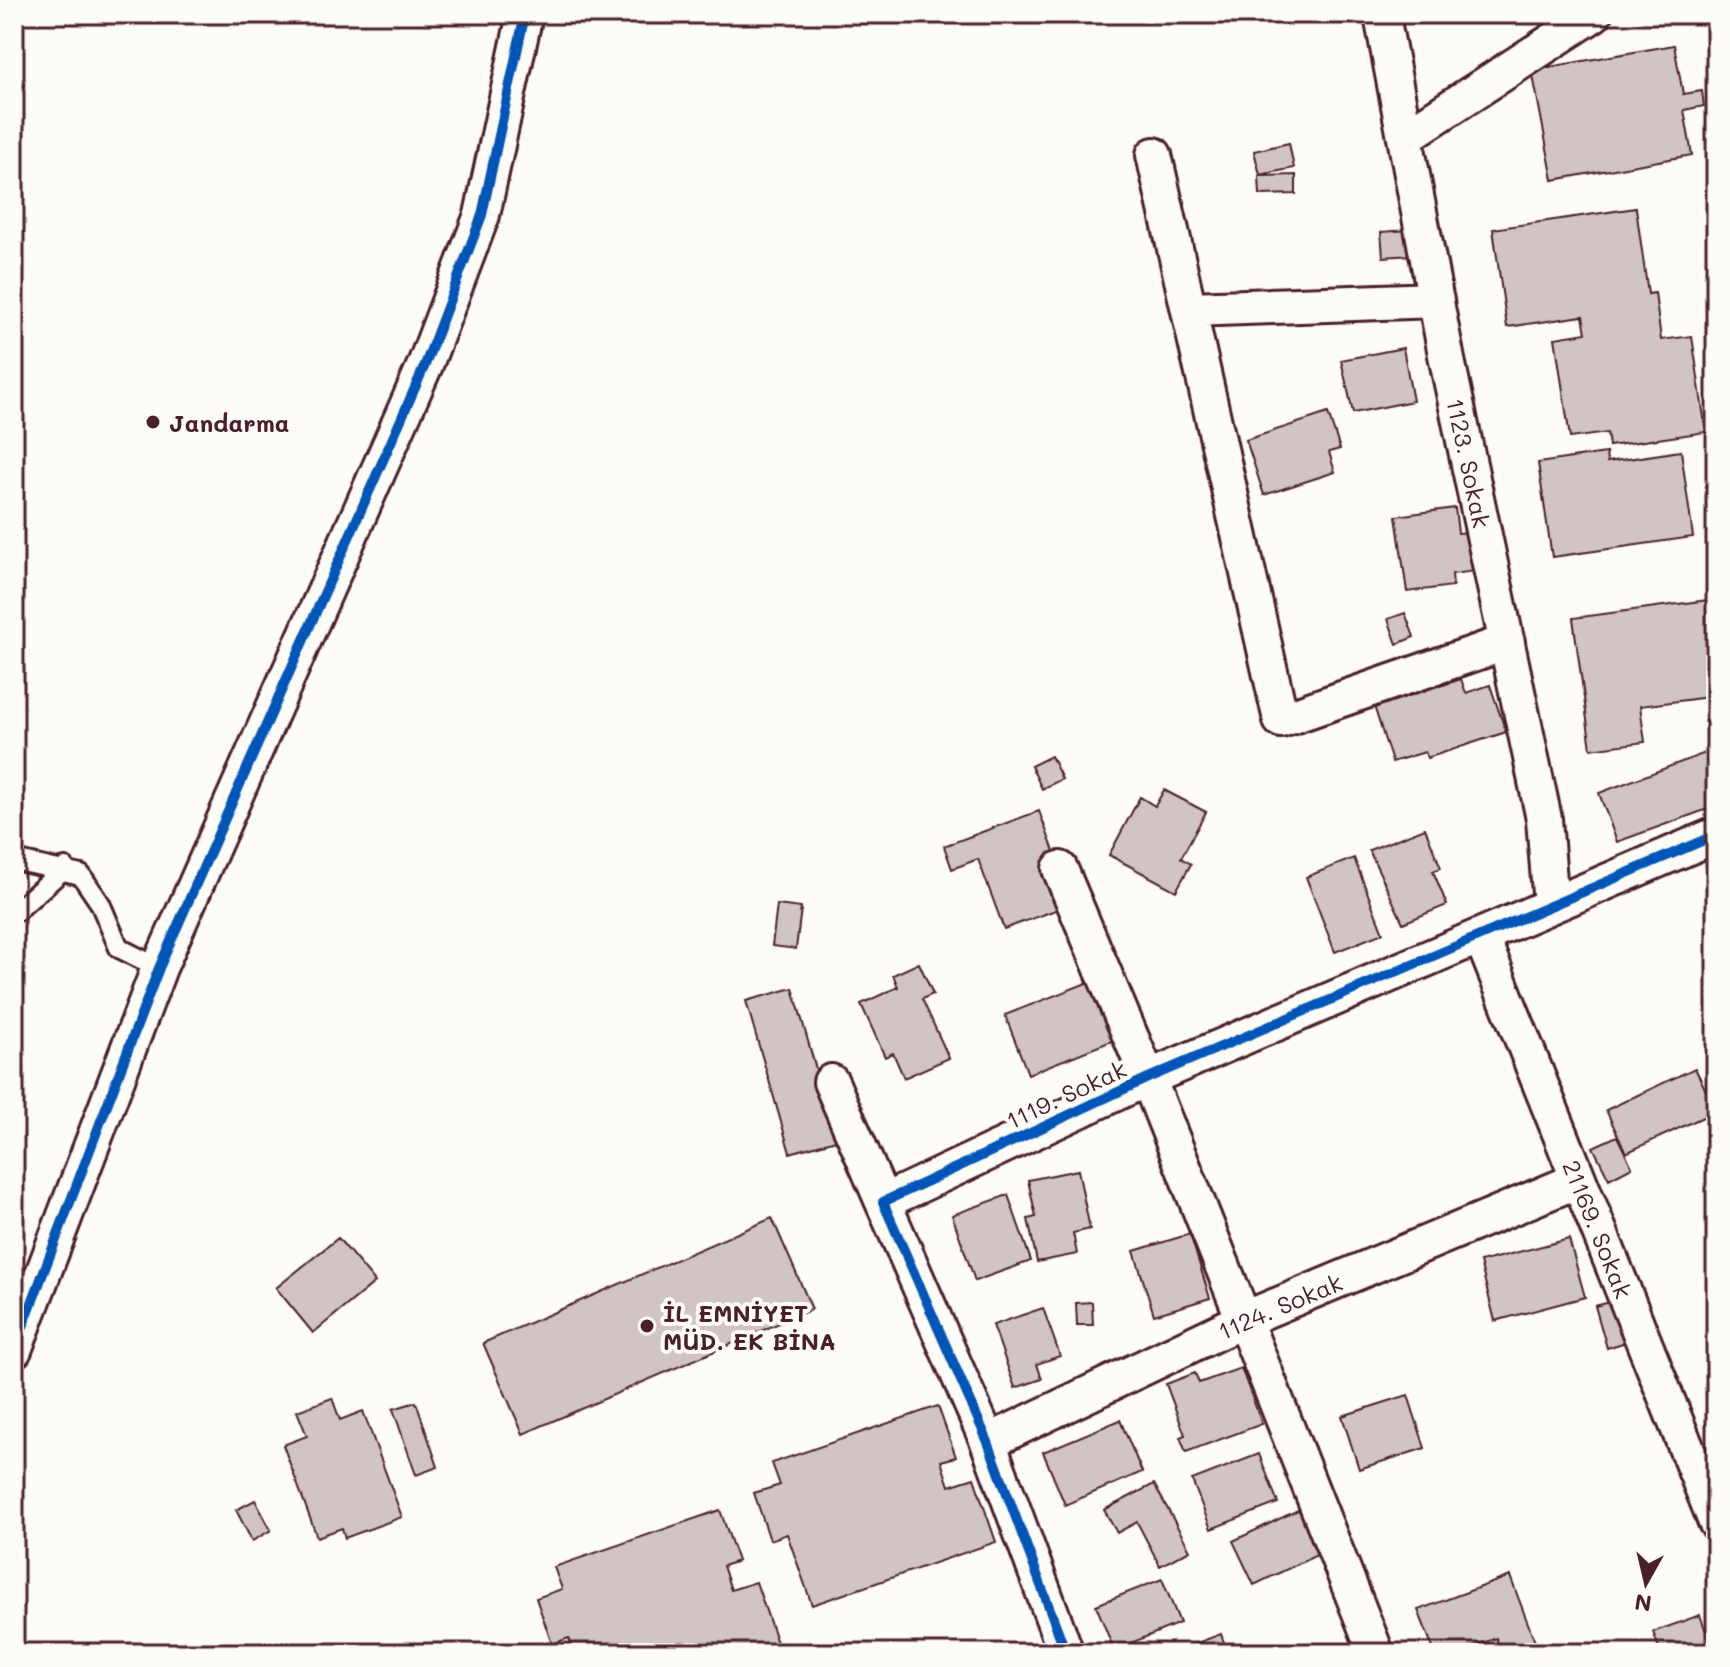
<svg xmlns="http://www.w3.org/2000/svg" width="1730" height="1667" viewBox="0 0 1730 1667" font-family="Mali,sans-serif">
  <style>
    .building { fill: #d0c5c4; stroke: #4a1f2b; stroke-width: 2 }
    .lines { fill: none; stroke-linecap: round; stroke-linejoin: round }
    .lane-casing { stroke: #4a1f2b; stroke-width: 24 }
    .street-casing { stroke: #4a1f2b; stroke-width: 40 }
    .lane { stroke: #fdfcf7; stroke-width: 18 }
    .street { stroke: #fdfcf7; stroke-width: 34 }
    .cycleway-casing { stroke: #fdfcf7; stroke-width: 15 }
    .cycleway { stroke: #0057b8; stroke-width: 10 }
    .poi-dot { fill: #4a1f2b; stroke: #fdfcf7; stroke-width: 3 }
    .labels { text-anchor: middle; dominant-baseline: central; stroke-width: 8; stroke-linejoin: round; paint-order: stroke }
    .poi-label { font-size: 24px; font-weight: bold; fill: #4a1f2b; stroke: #fdfcf7; text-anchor: start }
    .street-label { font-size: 24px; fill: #4a1f2b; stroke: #fdfcf7 }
  </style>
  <rect width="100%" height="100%" fill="#fdfcf7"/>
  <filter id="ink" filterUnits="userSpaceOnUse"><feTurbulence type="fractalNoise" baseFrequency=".0125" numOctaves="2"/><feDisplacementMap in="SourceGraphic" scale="16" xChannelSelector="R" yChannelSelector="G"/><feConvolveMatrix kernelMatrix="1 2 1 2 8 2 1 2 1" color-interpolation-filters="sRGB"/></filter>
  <g filter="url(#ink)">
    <path class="building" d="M1674 45 1683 94 1702 91 1704 106 1684 110 1692 155 1553 180 1532 70Z
      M1289 143 1294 168 1260 175 1254 151Z
      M1296 175V194L1260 195 1259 176Z
      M1636 208 1648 294 1655 293 1661 340 1692 336 1706 432 1609 446 1607 433 1570 438 1555 338 1586 333 1583 316 1507 327 1493 229Z
      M1410 230 1412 255 1383 257 1381 232Z
      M1403 348 1413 401 1353 413 1341 360Z
      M1328 413 1340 449 1329 452 1335 472 1264 495 1246 440Z
      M1681 451 1693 537 1552 557 1538 463 1606 453 1607 462Z
      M1455 508 1458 533 1471 532 1476 571 1452 574 1453 586 1407 592 1396 516Z
      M1716 599V696L1640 706 1645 742 1591 749 1573 618Z
      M1405 613 1414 637 1397 644 1388 619Z
      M1461 679 1466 693 1490 685 1506 732 1427 758 1425 752 1392 762 1373 703 1438 681 1440 686Z
      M1708 752 1716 775V806L1617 842 1599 793Z
      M1051 756 1062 779 1042 789 1031 766Z
      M1164 790 1206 812 1181 858 1191 864 1176 891 1109 855 1140 797 1155 806Z
      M1039 811 1058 862 1064 907 1004 929 978 859 952 869 944 846Z
      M1425 828 1441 868 1433 871 1447 905 1403 923 1369 850Z
      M1354 858 1383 933 1335 952 1306 877Z
      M777 905 801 908 796 949 772 946Z
      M919 963 933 994 922 999 949 1058 904 1078 893 1053 885 1057 861 1004 898 987 893 975Z
      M1094 980 1117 1039 1028 1074 1005 1015Z
      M793 988 836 1140 790 1153 746 1001Z
      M1695 1068 1716 1111 1626 1153 1606 1110Z
      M1617 1136 1632 1167 1609 1179 1593 1147Z
      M1078 1170 1090 1229 1073 1233 1077 1254 1037 1262 1028 1219 1036 1217 1028 1180Z
      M1008 1195 1031 1261 975 1281 952 1215Z
      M772 1218 812 1309 523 1434 483 1343Z
      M1190 1234 1210 1298 1154 1315 1134 1251Z
      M338 1238 375 1282 313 1333 276 1288Z
      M1569 1239 1585 1297 1495 1321 1480 1262Z
      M1618 1300 1629 1341 1607 1348 1595 1306Z
      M1092 1302 1093 1325H1077L1076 1303Z
      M1043 1308 1060 1356 1037 1364 1042 1379 1015 1388 993 1325Z
      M1241 1368 1262 1424 1186 1452 1180 1437 1185 1435 1166 1384 1195 1373 1199 1383Z
      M1408 1395 1425 1448 1359 1469 1342 1416Z
      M332 1398 340 1420 363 1411 402 1517 345 1538 342 1528 317 1537 283 1445 307 1436 297 1411Z
      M416 1402 438 1467 416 1475 393 1409Z
      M938 1406 956 1457 941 1461 949 1486 974 1478 996 1542 812 1605 787 1534 770 1540 754 1493 780 1485 772 1463Z
      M1120 1420 1142 1472 1065 1505 1043 1452Z
      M1259 1454 1278 1503 1211 1529 1192 1480Z
      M1154 1484 1190 1550 1160 1566 1137 1522 1117 1533 1104 1510Z
      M255 1500 271 1530 252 1541 236 1510Z
      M1300 1509 1321 1553 1254 1585 1233 1541Z
      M720 1510 738 1561 723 1566 731 1590 756 1582 778 1646 758 1653H574L569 1638 552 1644 536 1598 562 1589 554 1567Z
      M1510 1576 1535 1642 1501 1653 1496 1638 1457 1653H1435L1418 1610Z
      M1162 1579 1180 1623 1114 1650 1096 1605Z
      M1700 1615 1714 1653H1661L1653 1632Z
      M1221 1634 1227 1651 1221 1653H1170Z"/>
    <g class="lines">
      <defs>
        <path id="lane" d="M14 860 81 875 100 903 119 948 159 968
          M14 913 65 868"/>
        <path id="street" d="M1383 21 1447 360 1544 819 1551 905
          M1405 137 1594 14
          M1154 155 1281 720 1507 642
          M1189 309 1436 300
          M1060 869 1148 1078 1376 1653
          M1481 936 1716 1522
          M831 1082 883 1202
          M14 1350 159 968 425 365 482 215 525 14
          M988 1442 1245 1319 1578 1180
          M1066 1653 988 1442 883 1202 1148 1078 1716 835"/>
      </defs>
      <use href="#lane" class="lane-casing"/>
      <use href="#street" class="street-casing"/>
      <use href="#lane" class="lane"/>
      <use href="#street" class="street"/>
      <defs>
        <path id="cycleway" d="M14 1350 159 968 425 365 482 215 525 14
          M1066 1653 988 1442 883 1202 1148 1078 1716 835"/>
      </defs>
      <use href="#cycleway" class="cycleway-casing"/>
      <use href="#cycleway" class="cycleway"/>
    </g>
  </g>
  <g class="poi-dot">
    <circle cx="153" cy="422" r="8"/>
    <circle cx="647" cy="1326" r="8"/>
  </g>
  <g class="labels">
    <g class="poi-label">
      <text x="169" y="422">Jandarma</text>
      <text x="663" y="1312">İL EMNİYET<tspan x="663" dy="28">MÜD. EK BİNA</tspan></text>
    </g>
    <g class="street-label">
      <text transform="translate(1469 463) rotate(78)">1123. Sokak</text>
      <text transform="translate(1066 1094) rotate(-25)">1119. Sokak</text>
      <text transform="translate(1598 1229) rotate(68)">21169. Sokak</text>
      <text transform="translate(1280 1306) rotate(-23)">1124. Sokak</text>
    </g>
  </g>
  <rect width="1730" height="1667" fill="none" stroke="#fdfcf7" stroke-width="48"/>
  <rect x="24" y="24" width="1682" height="1619" fill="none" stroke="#4a1f2b" stroke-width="3" filter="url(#ink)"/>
  <g transform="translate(1646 1583) rotate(188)" stroke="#fdfcf7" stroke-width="6" paint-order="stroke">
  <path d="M0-6L14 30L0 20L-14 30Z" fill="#4a1f2b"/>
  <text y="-12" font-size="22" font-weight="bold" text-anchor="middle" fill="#4a1f2b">N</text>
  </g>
</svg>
